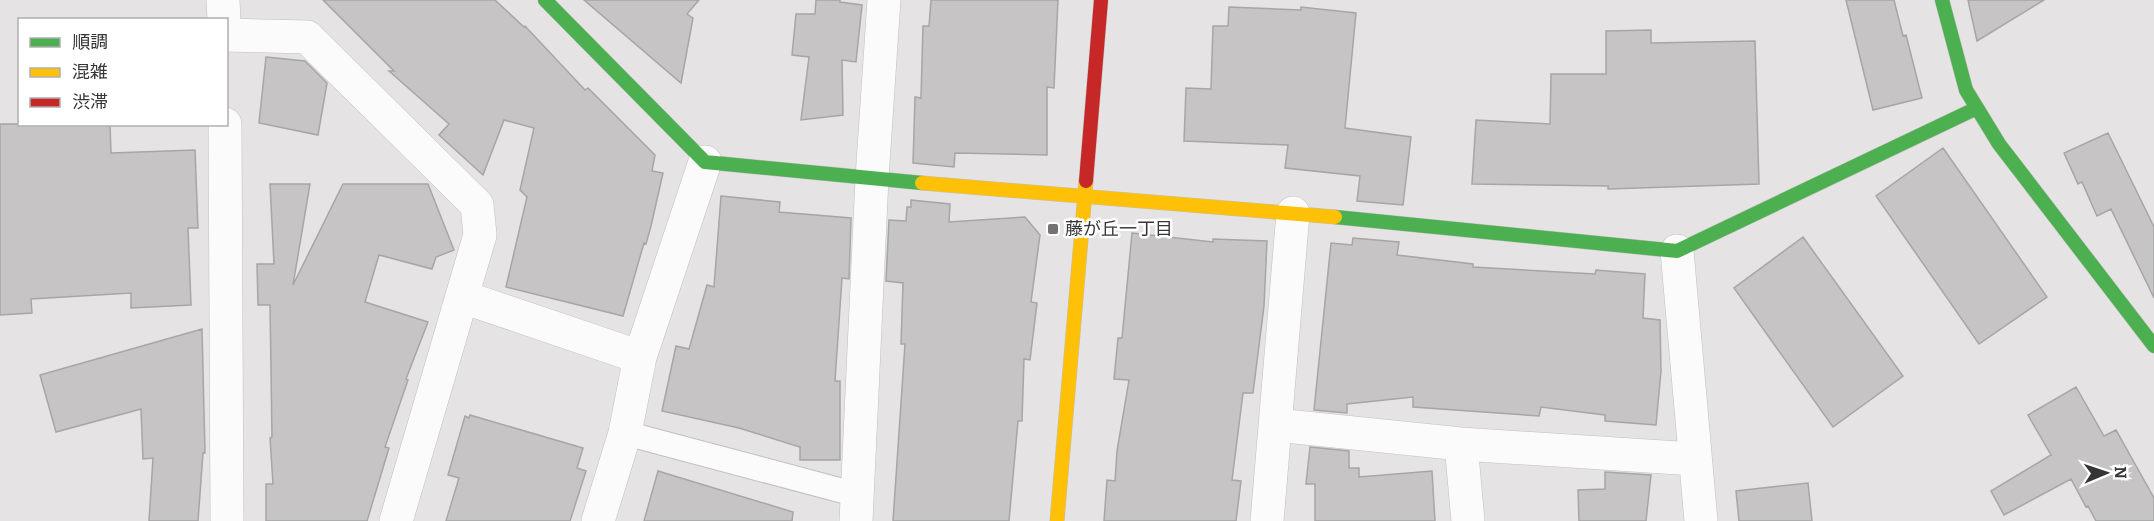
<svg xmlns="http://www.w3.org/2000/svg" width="2154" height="521" viewBox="0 0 2154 521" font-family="Bitter,'Noto Sans JP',serif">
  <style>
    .building { fill: #c6c4c5; stroke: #a7a5a6; stroke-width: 1.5 }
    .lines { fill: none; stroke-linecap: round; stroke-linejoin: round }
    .lane-casing { stroke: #c1bfc0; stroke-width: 26 }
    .street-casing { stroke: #c1bfc0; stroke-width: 34 }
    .fast-casing { stroke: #c1bfc0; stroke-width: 15 }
    .slow-casing { stroke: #c1bfc0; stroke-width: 15 }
    .jam-casing { stroke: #c1bfc0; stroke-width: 15 }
    .lane { stroke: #fbfbfb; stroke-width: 24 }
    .street { stroke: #fbfbfb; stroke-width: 33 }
    .fast { stroke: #4caf50; stroke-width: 14 }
    .slow { stroke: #ffc107; stroke-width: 14 }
    .jam { stroke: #c62828; stroke-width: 14 }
    .poi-dot { fill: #747374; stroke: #fff; stroke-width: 2 }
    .labels { text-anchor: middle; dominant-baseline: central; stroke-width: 5; stroke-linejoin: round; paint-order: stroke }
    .poi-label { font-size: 18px; fill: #373637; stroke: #fff; text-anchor: start }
  </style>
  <rect width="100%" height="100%" fill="#e5e3e4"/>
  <path class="building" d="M323 0H495L524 27 525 26 585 90 588 88 655 155 652 171 663 173 651 226 646 244 644 243 623 316 506 287 527 197 520 190 534 128 504 120 483 175 439 135 449 124 389 71H394Z
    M584 0H699L687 14 693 18 681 83Z
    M816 0H840V2L862 5 856 62 842 60 843 115 801 120 809 57 792 55 796 14H815Z
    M931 0H1058L1054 88 1047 87V155L955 153 954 167 913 163 915 97 921 98 923 26H929Z
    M1846 0H1894L1903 36 1906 35 1922 98 1873 110Z
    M1968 0H2044L1977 41Z
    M1229 7 1301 10V7L1356 13 1345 128 1411 137 1403 205 1357 201 1360 176 1285 168 1288 145 1184 141 1186 88 1211 89 1213 26H1228Z
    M1651 30V43L1755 41 1759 184 1608 189V186L1472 184 1476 120 1550 124 1551 74H1606V31Z
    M266 57 305 61 327 83 318 135 259 123Z
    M0 124H110L111 153 195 150 198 228H188L191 305 131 308V293L31 299 32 313 0 315Z
    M2108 133 2154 227V298L2111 209 2097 216 2082 182 2078 184 2064 153Z
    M1943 148 2047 297 1979 344 1876 196Z
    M270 184H310L293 285 343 184H428L454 250 436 257 432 269 379 255 365 302 428 322 406 379 408 380 385 447 389 448 367 521H266V484H273L270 438 272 437 270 305H258L257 264H274Z
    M721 196 780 202 779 212 851 218 849 279 842 278 835 381H840V460H800V447L739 428 662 411 676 346 689 349 707 285 714 287Z
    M911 200 950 204 949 222 1025 217 1040 235 1031 302 1037 303 1030 360 1024 359 1022 421H1018L1009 521H893L905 344H901L903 283 886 281 889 220 906 221 907 207H911Z
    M1132 233 1213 242V239L1267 241 1264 306 1253 393H1243L1232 480 1241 481 1236 521H1104L1107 480 1115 481 1117 451 1129 380 1114 379 1118 338H1122Z
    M1803 237 1903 376 1833 427 1734 288Z
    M1353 238 1399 242 1397 255 1473 264V267L1595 274 1596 270 1645 274 1643 318 1660 320 1661 371 1656 425 1605 421V415L1541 407 1539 416 1413 407V397L1347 404V413L1314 410 1331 243 1352 245Z
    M202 329 205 453H203L198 521H149L153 458 143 459 141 409 56 432 40 375Z
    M2076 387 2104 436 2116 430 2154 498V521H2096L2088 506 2086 507 2071 479 2004 515 1991 491 2051 455 2028 415Z
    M470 415 583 448 577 468 586 471 570 521H446L459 478 448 475 465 416 469 418Z
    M1310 447 1349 451V468H1359V477L1432 471 1435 521H1315V484H1306Z
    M658 471 793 512 792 521H644Z
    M1605 472 1651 475 1646 521H1579L1578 490 1605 489Z
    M1808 483 1812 521H1739L1736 491Z"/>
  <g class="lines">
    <defs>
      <path id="lane" d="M625 433 858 495"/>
      <path id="street" d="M223 0 224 20
        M226 35 307 37 477 205 480 235 396 521
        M225 124 227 521
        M1677 251 1701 521
        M463 297 640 357
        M1276 425 1461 444 1694 459
        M1461 444 1468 521
        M598 521 625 433 640 357 705 162
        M856 521 872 178 884 0
        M1267 521 1293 213"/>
      <path id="fast" d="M545 0 705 162 922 183
        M1942 0 1966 90 1999 144 2154 346
        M1335 217 1677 251 1977 108"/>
      <path id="slow" d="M922 183 1335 217
        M1057 521 1086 181"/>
      <path id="jam" d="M1086 181 1101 0"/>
    </defs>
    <use href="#lane" class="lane-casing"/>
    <use href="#street" class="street-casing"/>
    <use href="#fast" class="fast-casing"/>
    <use href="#slow" class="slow-casing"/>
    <use href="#jam" class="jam-casing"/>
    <use href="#lane" class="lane"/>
    <use href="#street" class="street"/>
    <use href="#fast" class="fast"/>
    <use href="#slow" class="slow"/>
    <use href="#jam" class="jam"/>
  </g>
  <rect class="poi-dot" x="1047" y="223" width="12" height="12" rx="3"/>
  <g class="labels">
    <g class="poi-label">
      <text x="1065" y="229">藤が丘一丁目</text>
    </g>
  </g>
  <rect x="18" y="18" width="210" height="108" fill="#ffffff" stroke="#afafaf" stroke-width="1.5"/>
  <rect x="30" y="38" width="30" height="9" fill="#4caf50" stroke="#afafaf" stroke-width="1.5"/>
  <text x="72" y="48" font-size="18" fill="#373637">順調</text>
  <rect x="30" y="68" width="30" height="9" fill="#ffc107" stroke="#afafaf" stroke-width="1.5"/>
  <text x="72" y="78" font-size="18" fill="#373637">混雑</text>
  <rect x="30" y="98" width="30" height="9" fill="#c62828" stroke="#afafaf" stroke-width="1.5"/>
  <text x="72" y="108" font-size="18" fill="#373637">渋滞</text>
  <g transform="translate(2106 473) rotate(88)" stroke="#ffffff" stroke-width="4.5" paint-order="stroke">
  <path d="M0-4.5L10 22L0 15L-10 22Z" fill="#373637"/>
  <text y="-9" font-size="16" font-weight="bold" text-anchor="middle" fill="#373637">N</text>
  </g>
</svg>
